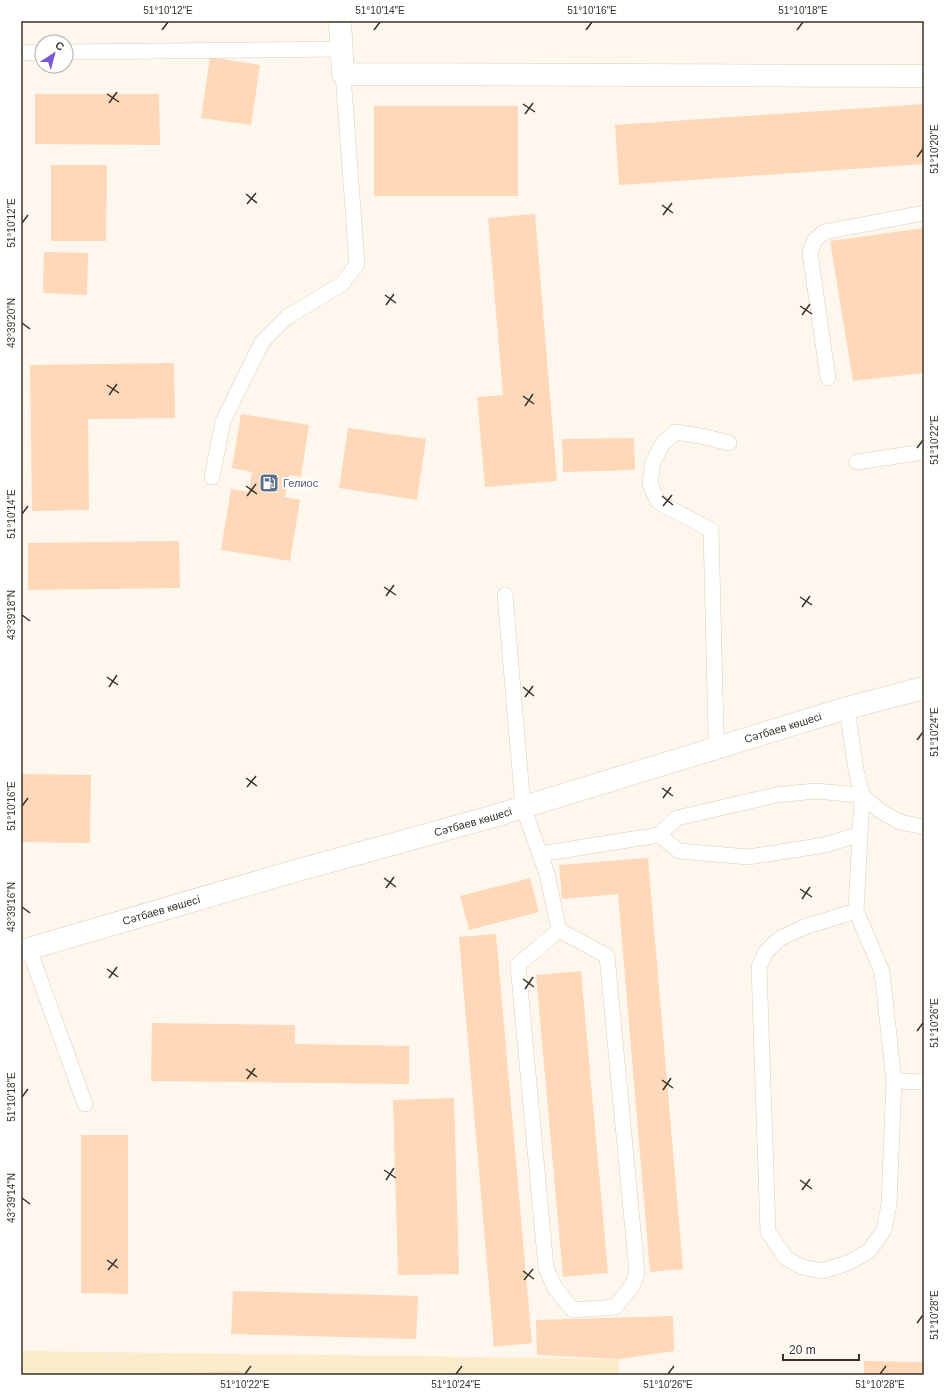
<svg xmlns="http://www.w3.org/2000/svg" width="945" height="1396" viewBox="0 0 945 1396" font-family="Helvetica,sans-serif">
  <style>
    .built { fill: #fdeccc }
    .building { fill: #fed8b9 }
    .lines { fill: none; stroke-linecap: round; stroke-linejoin: round }
    .service-casing { stroke: #dcceb6; stroke-width: 16 }
    .minor-casing { stroke: #dcceb6; stroke-width: 23 }
    .secondary-casing { stroke: #dcceb6; stroke-width: 23 }
    .service { stroke: #fff; stroke-width: 15 }
    .minor { stroke: #fff; stroke-width: 22 }
    .secondary { stroke: #fff; stroke-width: 22 }
    .ticks { fill: none; stroke: #383329; stroke-width: 1.5 }
    .labels { text-anchor: middle; dominant-baseline: central; stroke-width: 4; stroke-linejoin: round; paint-order: stroke }
    .service-label { font-size: 11px; fill: #4e5e75; stroke: #fff; text-anchor: start }
    .street-label { font-size: 11px; fill: #383329; stroke: #fff }
    .neatline { fill: none; stroke: #383329; stroke-width: 1.5 }
    .ticks-label { font-size: 10px; text-anchor: middle; fill: #383329 }
  </style>
  <rect width="100%" height="100%" fill="#fdf7ee"/>
  <path class="built" d="M21 1351 619 1359V1375H21Z"/>
  <path class="building" d="M210 57 260 65 251 125 201 118Z
    M35 94H159L160 145 35 144Z
    M924 104V164L619 185 615 125Z
    M374 106H518V196H374Z
    M51 165H107L106 241H51Z
    M535 214 557 481 485 487 477 397 503 395 488 218Z
    M924 228V373L853 381 830 241Z
    M44 252 88 253 87 295 43 293Z
    M174 363 175 418 88 419 89 510 32 511 30 365Z
    M241 414 309 425 301 477 289 475 285 497 300 500 290 561 221 550 231 489 249 492 252 472 232 468Z
    M348 428 426 439 417 500 339 488Z
    M634 438 635 470 563 472 562 439Z
    M179 541 180 588 28 590V543Z
    M21 774 91 775 90 843 21 842Z
    M648 858 683 1269 650 1272 618 894 562 899 559 865Z
    M530 878 539 912 469 930 460 896Z
    M496 934 532 1343 494 1347 459 937Z
    M581 971 608 1273 563 1277 536 975Z
    M152 1023 295 1025V1044L409 1046V1084L151 1081Z
    M454 1098 459 1274 398 1275 393 1100Z
    M81 1135H128V1294L81 1293Z
    M233 1291 418 1296 416 1339 231 1334Z
    M673 1316 674 1351 619 1359 537 1355 536 1320Z
    M864 1361 924 1362V1375H864Z
    M241 1371V1375H156V1374Z"/>
  <g class="lines">
    <defs>
      <path id="service" d="M66 52 342 49
        M21 53 42 52
        M828 378 810 253 814 241 824 232 924 213
        M857 462 924 452
        M212 477 223 421 262 342 287 317 342 284 357 264 343 74
        M505 595 523 807 547 874 559 930 607 956 637 1273 632 1286 615 1307 573 1310 555 1288 546 1268 518 965 559 930
        M847 708 856 770 862 795 880 811 900 822 924 827
        M719 748 716 734 711 530 658 502 650 484 653 462 663 443 676 432 706 437 729 443
        M659 835 679 851 748 857 825 845 860 834
        M540 854 659 835 677 818 776 795 815 791 862 795 856 911 882 972 894 1081 889 1205 884 1230 869 1251 848 1263 822 1271 802 1267 786 1258 768 1232 759 967 766 952 779 939 804 927 856 911
        M29 949 85 1104
        M894 1081 924 1082"/>
      <path id="minor" d="M340 21 343 74 924 76"/>
      <g id="secondary">
        <path id="s1" d="M21 951 288 873 491 817 847 708 924 688"/>
      </g>
    </defs>
    <use href="#service" class="service-casing"/>
    <use href="#minor" class="minor-casing"/>
    <use href="#secondary" class="secondary-casing"/>
    <use href="#service" class="service"/>
    <use href="#minor" class="minor"/>
    <use href="#secondary" class="secondary"/>
  </g>
  <path class="ticks" d="M162 30 168 22M374 30 380 22M586 30 592 22M797 30 803 22M107 94 119 102M109 103 117 92M523 104 535 112M525 114 533 103M917 157 923 149M246 194 257 203M247 204 256 193M662 205 673 213M663 215 672 203M22 223 28 215M385 295 396 303M386 305 394 294M800 306 812 314M802 315 810 304M22 323 30 329M107 385 119 393M109 395 117 384M523 396 534 404M525 406 533 394M917 448 923 440M246 486 257 494M247 496 256 484M662 496 673 505M663 506 672 495M22 514 28 506M384 587 396 595M386 596 394 585M800 597 812 605M802 607 810 596M22 615 30 621M107 677 118 685M109 687 117 675M523 687 534 696M525 697 533 686M917 740 923 732M246 778 257 786M247 787 256 776M662 788 673 796M663 798 671 787M22 806 28 798M384 878 396 887M386 888 394 877M800 889 812 897M802 899 810 887M22 907 30 913M107 969 118 977M109 978 117 967M523 979 534 987M525 989 533 977M917 1031 923 1023M246 1069 257 1077M247 1079 255 1068M662 1080 673 1088M663 1090 671 1078M22 1097 28 1089M384 1170 396 1178M386 1180 394 1168M800 1180 812 1189M802 1190 810 1179M22 1198 30 1204M107 1260 118 1268M108 1270 117 1259M523 1271 534 1279M524 1280 533 1269M917 1323 923 1315M245 1374 251 1366M456 1374 462 1366M668 1374 674 1366M880 1374 886 1366"/>
  <defs>
    <symbol id="fuel-square" viewBox="-11 -11 22 22"><rect x="-9" y="-9" width="18" height="18" rx="4" fill="#5c6f8a" stroke="#fff"/><path d="M-5.5-6h7V0h2V4h1.3V-2.5L3-4.5l.8-.8L6-3V5H2.5V1h-1V6h-7ZM-4.2-4.7v3.2H.2V-4.7Z" fill="#fff"/></symbol>
  </defs>
  <g fill-rule="evenodd">
    <use href="#fuel-square" x="258" y="472" width="22" height="22"/>
  </g>
  <g class="labels">
    <g class="service-label">
      <text x="283" y="483">Гелиос</text>
    </g>
    <g class="street-label">
      <text stroke="none"><textPath href="#s1" startOffset="794">Сәтбаев көшесі</textPath></text>
      <text stroke="none"><textPath href="#s1" startOffset="470">Сәтбаев көшесі</textPath></text>
      <text stroke="none"><textPath href="#s1" startOffset="146">Сәтбаев көшесі</textPath></text>
    </g>
  </g>
  <rect width="945" height="1396" fill="none" stroke="#ffffff" stroke-width="44"/>
  <g transform="translate(54 54) rotate(36)"><circle r="19" fill="#ffffff" stroke="#afada9"/>
  <path d="M0-3L7 15L0 10L-7 15Z" fill="#7c5ad5"/>
  <text y="-6" font-size="11" font-weight="bold" text-anchor="middle" fill="#383329">С</text>
  </g>
  <path d="M783 1354v6h76v-6" fill="none" stroke="#383329" stroke-width="2"/>
  <text x="789" y="1354" font-size="12" fill="#383329" stroke="#ffffff" stroke-width="3" paint-order="stroke">20 m</text>
  <rect x="22" y="22" width="901" height="1352" class="neatline"/>
  <g class="ticks-label">
    <text x="168" y="14">51°10'12"E</text>
    <text x="380" y="14">51°10'14"E</text>
    <text x="592" y="14">51°10'16"E</text>
    <text x="803" y="14">51°10'18"E</text>
    <text transform="translate(934 149) rotate(-90)" y="4">51°10'20"E</text>
    <text transform="translate(11 223) rotate(-90)" y="4">51°10'12"E</text>
    <text transform="translate(11 323) rotate(-90)" y="4">43°39'20"N</text>
    <text transform="translate(934 440) rotate(-90)" y="4">51°10'22"E</text>
    <text transform="translate(11 514) rotate(-90)" y="4">51°10'14"E</text>
    <text transform="translate(11 615) rotate(-90)" y="4">43°39'18"N</text>
    <text transform="translate(934 732) rotate(-90)" y="4">51°10'24"E</text>
    <text transform="translate(11 806) rotate(-90)" y="4">51°10'16"E</text>
    <text transform="translate(11 907) rotate(-90)" y="4">43°39'16"N</text>
    <text transform="translate(934 1023) rotate(-90)" y="4">51°10'26"E</text>
    <text transform="translate(11 1097) rotate(-90)" y="4">51°10'18"E</text>
    <text transform="translate(11 1198) rotate(-90)" y="4">43°39'14"N</text>
    <text transform="translate(934 1315) rotate(-90)" y="4">51°10'28"E</text>
    <text x="245" y="1388">51°10'22"E</text>
    <text x="456" y="1388">51°10'24"E</text>
    <text x="668" y="1388">51°10'26"E</text>
    <text x="880" y="1388">51°10'28"E</text>
  </g>
</svg>
